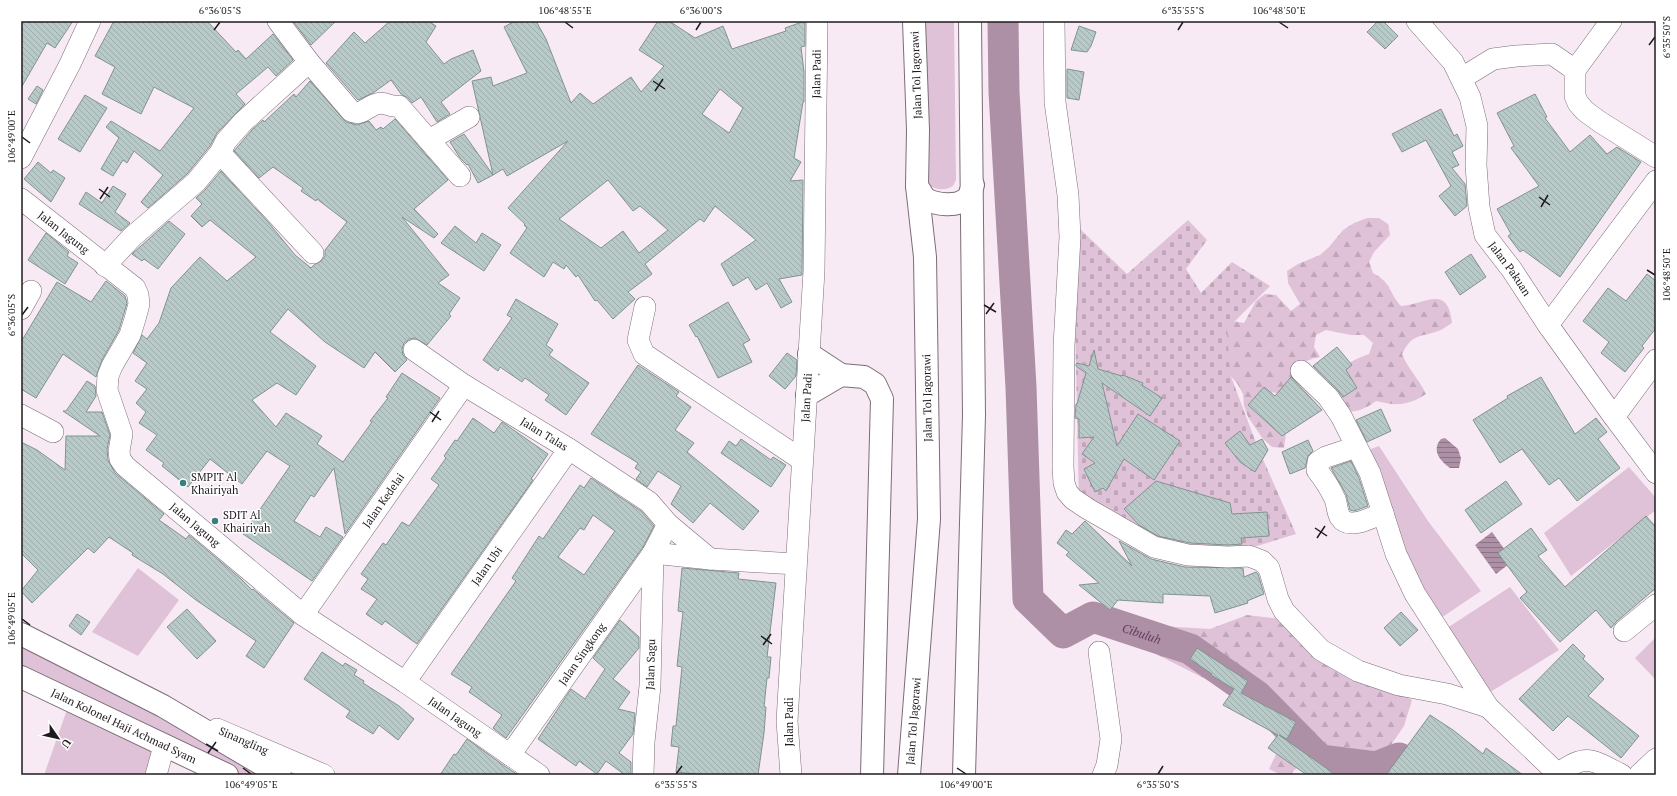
<svg xmlns="http://www.w3.org/2000/svg" width="1677" height="796" viewBox="0 0 1677 796" font-family="'PT Serif',serif">
  <style>
    .grass { fill: #dfc2d8 }
    .forest { fill: url(#forest-firs) }
    .cemetery { fill: url(#cemetery-stones) }
    .water { fill: url(#water-rules) }
    .lines { fill: none; stroke-linecap: round; stroke-linejoin: round }
    .river { stroke: #ad8fa6; stroke-width: 31 }
    .building { fill: url(#building-back-hatch); stroke: #819391; fill-rule: evenodd }
    .minor-casing { stroke: #7a6d77; stroke-width: 22 }
    .major-casing { stroke: #7a6d77; stroke-width: 24 }
    .highway-casing { stroke: #7a6d77; stroke-width: 24 }
    .minor { stroke: #fff; stroke-width: 21 }
    .major { stroke: #fff; stroke-width: 22 }
    .highway { stroke: #fff; stroke-width: 22 }
    .ticks { fill: none; stroke: #1f1a1e; stroke-width: 1.5 }
    .poi-dot { fill: #38807b; stroke: #fff; stroke-width: 1.5 }
    .labels { text-anchor: middle; dominant-baseline: central; stroke-width: 3; stroke-linejoin: round; paint-order: stroke }
    .street-label { font-size: 11px; fill: #1f1a1e; stroke: #fff }
    .poi-label { font-size: 11px; fill: #1f1a1e; stroke: #fff; text-anchor: start }
    .water-label { font-size: 12px; font-style: italic; fill: #653b5d; stroke: #fff }
    .neatline { fill: none; stroke: #1f1a1e; stroke-width: 1.5 }
    .ticks-label { font-size: 10px; text-anchor: middle; fill: #1f1a1e }
  </style>
  <defs>
    <pattern id="forest-firs" width="22" height="20" patternUnits="userSpaceOnUse"><rect width="22" height="20" fill="#dfc2d8"/><path d="M5 1l3.5 6h-7zM16 11l3.5 6h-7z" fill="#bfa6b9"/></pattern>
    <pattern id="cemetery-stones" width="16" height="16" patternUnits="userSpaceOnUse"><rect width="16" height="16" fill="#dfc2d8"/><path d="M2 7V4a2 2 0 0 1 4 0v3zM10 15v-3a2 2 0 0 1 4 0v3z" fill="#bfa6b9"/></pattern>
    <pattern id="water-rules" width="6" height="5" patternUnits="userSpaceOnUse"><rect width="6" height="5" fill="#ad8fa6"/><path d="M0 2.5h6" fill="none" stroke="#8c7487"/></pattern>
    <pattern id="building-back-hatch" width="6" height="6" patternUnits="userSpaceOnUse"><rect width="6" height="6" fill="#b7cac8"/><path d="M-1 5l2 2M0 0l6 6M5-1l2 2" fill="none" stroke="#9dadab"/></pattern>
  </defs>
  <rect width="100%" height="100%" fill="#f8eaf4"/>
  <path class="grass" d="M925 21H954L956 180 953 186C944 191 937 190 928 185Z
    M1379 446 1428 521 1481 591 1435 622 1363 452Z
    M1629 467 1656 498V510L1571 576 1544 533Z
    M138 568 179 600 138 656 92 632Z
    M1510 587 1559 650 1487 694 1444 630Z
    M21 634 324 775H227L164 746 151 775H44L70 701 21 677Z
    M1656 637V680L1635 658Z"/>
  <path class="forest" d="M1367 218H1379L1388 224 1390 235 1374 252 1369 262 1373 273C1393 284 1388 292 1401 306 1424 305 1448 283 1452 323 1448 325 1445 328 1441 330 1421 338 1413 332 1402 354 1408 369 1419 379 1426 394 1408 406 1396 406 1376 401 1364 410 1355 413 1340 411L1324 385C1336 370 1351 360 1369 354L1373 343 1364 335H1351L1326 330 1316 335 1314 347 1320 357C1287 364 1301 374 1284 395L1272 392C1274 408 1281 413 1285 425 1287 432 1285 440 1284 448L1272 447 1263 439 1248 417 1244 406 1243 394 1237 383 1222 367 1152 280 1233 321 1244 323 1256 301 1265 294 1276 295 1291 311 1300 304 1288 283 1287 271 1298 264 1320 255 1329 247 1343 230 1354 223Z
    M1247 615 1281 619 1412 700 1404 726 1376 767 1336 775 1306 758 1290 775H1281L1269 769 1286 734 1233 693 1152 652 1160 626 1210 629Z"/>
  <path class="cemetery" d="M1188 220 1207 240 1186 269 1201 293 1232 262 1270 286 1227 329 1230 374 1258 448 1296 534 1257 546 1212 547 1149 544 1079 503 1075 321 1078 227 1127 274Z"/>
  <path class="water" d="M1445 438 1458 449 1461 458 1459 468H1450C1440 461 1431 450 1441 439Z
    M1492 532 1513 561 1496 574 1475 545Z"/>
  <g class="lines">
    <path class="river" id="s1" d="M1003 21 1004 92 1021 387 1028 599 1063 633 1093 617 1190 649 1257 696 1320 760 1376 767 1399 758 1438 775"/>
  </g>
  <path class="building" d="M21 21H73L55 48 47 43 21 88Z
    M114 21H207L236 52 238 50 246 59 273 34 293 60 276 76 268 67 236 94 245 104 217 133 210 146 187 174 148 208 141 202 163 175 134 151 127 163 123 160 113 176 101 169 119 138 106 127 111 121 160 151 194 108 154 87 141 114 102 94 115 67 95 56Z
    M293 21H336L311 45Z
    M390 21H428L436 26 426 42 444 64 451 59 473 50 481 71 441 102 450 114 437 122 421 97 412 103 408 98 401 94 391 80 373 93 358 100 326 63 354 32 365 43Z
    M515 21H536L546 39 571 103 580 93 593 104 631 77 641 92 664 66 639 50 658 21H669L695 38 723 26 732 49 786 31 785 28 805 21V46L801 47 804 72V102H803L794 158 801 162 790 181 803 180 802 275 779 279 792 302 781 308 767 283 756 290 748 277 733 286 721 264 756 240 715 206 704 222 700 219 645 264 652 274 628 292 635 299 613 319 597 300 595 301 578 275 576 277 566 265 564 269 553 262 544 277 510 253 527 228 524 225 525 224 508 208 568 141 507 176 503 169 493 175 472 81 491 77 493 86 527 73 504 27ZM720 89 743 108 729 133 702 114ZM608 180 633 211 640 206 668 230 639 253 623 231 601 248 559 219Z
    M1378 21H1383L1398 36 1385 49 1367 32Z
    M1079 26 1096 32 1091 46 1087 52 1071 50Z
    M1067 69 1084 72 1079 100 1067 98Z
    M310 81 346 122 357 125 369 121 376 130 381 127 383 129 395 119 448 180 414 209 438 234 434 238 402 217 449 275 438 283 460 298 449 314 451 316 427 345 415 338 409 339 404 343 402 349 403 355 407 360 395 372 375 352 364 368 325 342 288 309 270 332 316 366 296 395 277 383 252 400 276 427 286 413 322 436 317 444 343 462 372 422 370 421 388 398 386 397 402 373 440 398 345 534 334 468 314 497 311 495 294 521 320 537 326 527 343 537 312 581 243 534 290 466 267 451 242 484 210 459 188 487 162 466 164 463 146 450 157 435 139 423 146 412 136 403 147 389 135 381 147 363 133 353 142 335 147 339 159 323 171 288 200 257 227 281 256 257 210 220 202 227 191 216 202 204 196 198 205 190 221 171 268 222 295 255 311 268 314 265 321 261 325 256V250L347 222 317 199 316 201 301 191 303 188 273 167 259 178 234 151 252 130 263 120 264 122 294 94 296 97Z
    M37 86 43 90 36 104 28 99Z
    M1535 94 1547 117 1545 118 1570 152 1590 135 1607 154 1617 147 1641 162 1560 277 1523 250 1520 252 1508 236 1511 234 1497 209 1539 186 1511 148 1514 146 1497 113Z
    M85 95 107 108 80 152 58 139Z
    M1441 109 1454 136 1457 134 1463 146 1452 152 1459 165 1452 168 1465 184 1467 206 1455 216 1439 196 1451 186 1426 140 1402 152 1392 134Z
    M464 134 493 175 478 183 468 164 467 165 460 158 450 142Z
    M38 162 51 173 53 170 65 178 51 202 24 179Z
    M113 186 126 194 115 212 130 223 121 231 79 204 86 192 102 203Z
    M169 221 185 234 158 269 144 259 142 261 132 254Z
    M455 226 476 243 482 233 501 245 484 271 441 243Z
    M46 233 69 252 67 256 78 263 65 284 28 260Z
    M1471 254 1486 277 1460 295 1445 272Z
    M1647 274 1656 281V328L1642 346 1644 348 1625 372 1601 353 1609 342 1583 321 1608 288 1626 301Z
    M106 281 125 296 127 303 119 330 102 360 96 377 63 354 36 398 21 389V342L57 282 91 302Z
    M516 299 558 324 546 345 553 350 549 355 589 383 566 415 545 400 549 395 525 378 522 382 500 367 498 371 483 360 512 318 507 315Z
    M728 302 750 340 743 344 752 362 718 378 697 336 696 337 689 325Z
    M1337 347 1352 365 1346 370 1357 388 1343 397 1336 388 1313 366Z
    M1094 350 1098 369 1122 376 1123 375 1143 383 1142 385 1162 398 1150 416 1102 383 1117 446 1138 414 1180 441 1154 480 1124 459 1106 491 1103 488 1095 492 1084 469 1095 463 1082 454 1094 437 1079 438V419L1075 418 1076 404H1077L1086 373 1076 366V364L1077 363 1089 366Z
    M787 353 797 360 796 376 785 389 769 376Z
    M638 365 679 392 676 396 691 407 675 430 694 443 687 452 759 511 743 530 710 503 693 523 671 504 681 486 658 471 647 487 636 479 641 472 635 468 638 463 591 434Z
    M1291 377 1322 410 1282 436 1248 405 1264 387 1275 396Z
    M1541 377 1575 434 1596 418 1607 432 1598 439 1620 468 1577 501 1559 478 1549 485 1522 449 1500 463 1473 420 1508 398 1507 396Z
    M87 381 95 386 96 396 86 412H102L110 435 107 449 108 460 115 473 164 514 159 520 186 539 189 535 240 578 252 590 253 589 294 623 264 668 246 656 256 641 196 600 163 574 132 555 133 553 109 537 94 553 88 548 32 603 21 591 38 570 21 553V442L37 450 65 470 66 436H100L63 411H66Z
    M1381 409 1391 431 1367 442 1356 420Z
    M473 418 494 433 502 422 548 454 531 479 533 480 417 644 385 621 382 625 366 614 377 599 361 589 368 579 361 574 383 543 386 545 402 522 409 526 439 485 431 479 446 458 444 456 455 440 457 441Z
    M1240 431 1250 445 1262 439 1268 450 1255 472 1240 462 1225 443Z
    M741 439 771 460 773 457 786 465 771 487 721 453 729 441 736 446Z
    M1308 440 1313 451 1308 456 1305 468 1290 474 1282 452Z
    M1351 461 1359 478 1368 506 1354 511 1350 510 1346 494 1331 468Z
    M591 478 641 511 654 526 643 547 506 738 493 728 502 715 469 692 472 687 451 674 516 581 512 578 539 536 543 539 580 485 584 488ZM593 515 615 531 584 575 558 557 580 528 584 530Z
    M1156 481 1230 503 1232 514 1267 512 1269 536 1241 538 1242 544 1228 545 1190 543 1158 536 1139 525 1124 509Z
    M1506 481 1522 504 1481 533 1465 510Z
    M1646 516 1656 527V588L1616 622 1611 628 1596 610 1560 642 1520 598 1527 592 1498 553 1531 528 1547 550 1538 556 1565 587Z
    M1085 521 1132 566 1119 541 1151 559 1185 567 1243 568 1244 577 1256 572 1258 574 1264 594 1247 601 1248 603 1215 613 1210 596 1163 594V603L1118 600 1110 610 1079 585 1099 583 1066 555 1069 552 1057 543 1066 530 1072 534Z
    M682 568 739 573 738 579 776 583 767 657H771L769 678H767L764 707H766L764 733 758 775H707L676 772 679 747 671 746 673 726H676L682 667 677 666 683 612 678 611Z
    M187 609 216 641 197 659 167 627Z
    M1401 612 1418 630 1400 646 1384 628Z
    M77 614 90 622 81 635 69 626Z
    M620 620 639 637V648L613 679 630 692 618 709 635 713 633 734 619 753 631 762V775H625L606 761 597 774 579 761 576 766 538 739 571 689 585 699 605 669 593 658Z
    M1573 644 1585 656 1583 659 1604 679 1588 696 1639 736 1621 758 1568 716 1553 731 1519 699Z
    M1197 648 1248 681 1241 693 1296 722 1287 739 1279 735 1336 775H1307L1268 748 1278 735 1223 705 1234 689 1211 675 1212 674 1190 659Z
    M322 652 343 666 345 663 357 670 354 675 364 681 363 683 399 706 414 719 398 740 379 725 373 734 346 717 350 711 304 679Z
    M1430 715 1453 730 1483 754 1486 748 1523 775H1386Z
    M467 739 503 765 518 775H440L454 754 456 755Z"/>
  <g class="lines">
    <defs>
      <g id="minor">
        <path d="M278 21 309 62 351 111C361 117 367 106 377 104 386 101 389 108 399 106L460 176"/>
        <path d="M1054 21 1055 102 1068 195 1070 237 1064 346 1063 467 1064 483 1067 492 1073 499 1088 509 1154 547 1188 555 1228 557 1249 556 1262 561 1269 568 1278 599 1284 611 1321 650 1358 671 1399 685 1447 694 1488 707"/>
        <path id="s2" d="M1417 21 1453 62 1470 97 1477 126 1476 165 1479 207 1485 235 1512 270 1548 325 1614 417 1656 473"/>
        <path d="M1611 21 1575 70V96L1578 103 1585 111 1600 122 1656 157"/>
        <path d="M1462 78 1493 59 1516 56 1552 54 1575 70"/>
        <path d="M429 140 469 117"/>
        <path d="M220 153 313 253"/>
        <path d="M21 158 70 64 90 21"/>
        <path id="s3" d="M21 199 135 288 138 295 139 304 135 319 130 335 112 366 108 376 107 390 122 434 119 451 120 459 125 466 303 615 405 682 539 775"/>
        <path d="M105 266 132 237 196 182 220 153 226 141 243 122 309 62"/>
        <path d="M645 307 638 340 644 354 802 460"/>
        <path d="M21 309 31 291"/>
        <path d="M1548 325 1656 181"/>
        <path id="s4" d="M414 350 464 385 569 449 649 502 668 524 653 553 510 755"/>
        <path d="M1301 371 1328 397 1341 416 1370 473 1396 554 1415 594 1488 707 1558 774"/>
        <path d="M21 415 53 432"/>
        <path d="M1614 417 1656 360"/>
        <path d="M1356 447 1326 457 1318 462 1317 470C1324 479 1330 488 1335 499 1337 504 1337 512 1340 517 1349 531 1372 517 1383 513"/>
        <path d="M668 524 710 559"/>
        <path d="M653 553 710 559 796 564"/>
        <path id="s5" d="M303 615 464 385"/>
        <path d="M1624 631 1656 605"/>
        <path d="M1099 652 1111 739 1107 765 1103 775"/>
        <path id="s6" d="M405 682 569 449"/>
        <path id="s7" d="M217 729 324 775"/>
        <path d="M156 775 164 746"/>
        <path id="s8" d="M643 775 644 742 650 686 653 553"/>
        <path id="s9" d="M791 775 787 721 814 271 817 21"/>
        <path d="M1557 775C1585 752 1593 760 1622 775"/>
        <path d="M1639 775 1656 759"/>
      </g>
      <g id="major">
        <path d="M21 634 163 706 280 775"/>
        <path id="s10" d="M21 677 227 775"/>
      </g>
      <g id="highway">
        <path d="M917 186C920 190 923 197 926 199 936 205 957 207 966 199 970 196 971 190 973 185"/>
        <path d="M809 354 841 375"/>
        <path d="M807 395 841 375 864 377 875 384 882 399 872 775"/>
        <path id="s11" d="M909 775 929 519 925 257 917 186 918 130 914 21"/>
        <path d="M964 775 974 415 970 21"/>
      </g>
    </defs>
    <use href="#minor" class="minor-casing"/>
    <use href="#major" class="major-casing"/>
    <use href="#highway" class="highway-casing"/>
    <use href="#minor" class="minor"/>
    <use href="#major" class="major"/>
    <use href="#highway" class="highway"/>
  </g>
  <path class="ticks" d="M565 22 573 28M1279 22 1288 28M214 30 220 22M696 30 701 22M1178 30 1183 22M1649 45 1655 37M653 81 665 89M655 91 663 79M22 137 30 143M99 189 110 197M1539 197 1550 205M100 199 108 187M1541 207 1548 195M1647 270 1655 275M984 305 996 312M986 314 994 303M22 315 28 307M430 412 441 420M432 422 439 411M1315 528 1327 536M1317 538 1325 526M22 619 30 625M761 636 772 644M763 645 771 634M206 744 218 751M208 753 216 742M243 768 251 774M957 768 966 774M676 774 682 766M1158 774 1163 766"/>
  <g class="poi-dot">
    <circle cx="183" cy="483" r="4"/>
    <circle cx="215" cy="521" r="4"/>
  </g>
  <g class="labels">
    <g class="street-label">
      <text stroke="none"><textPath href="#s9" startOffset="702">Jalan Padi</textPath></text>
      <text transform="translate(916 75) rotate(-92)">Jalan Tol Jagorawi</text>
      <text stroke="none"><textPath href="#s3" startOffset="54">Jalan Jagung</textPath></text>
      <text stroke="none"><textPath href="#s2" startOffset="275">Jalan Pakuan</textPath></text>
      <text stroke="none"><textPath href="#s9" startOffset="378">Jalan Padi</textPath></text>
      <text transform="translate(927 398) rotate(-91)">Jalan Tol Jagorawi</text>
      <text stroke="none"><textPath href="#s4" startOffset="155">Jalan Talas</textPath></text>
      <text stroke="none"><textPath href="#s5" startOffset="140">Jalan Kedelai</textPath></text>
      <text stroke="none"><textPath href="#s3" startOffset="426">Jalan Jagung</textPath></text>
      <text stroke="none"><textPath href="#s6" startOffset="142">Jalan Ubi</textPath></text>
      <text transform="translate(582 654) rotate(-55)">Jalan Singkong</text>
      <text stroke="none"><textPath href="#s8" startOffset="111">Jalan Sagu</textPath></text>
      <text stroke="none"><textPath href="#s3" startOffset="750">Jalan Jagung</textPath></text>
      <text stroke="none"><textPath href="#s11" startOffset="54">Jalan Tol Jagorawi</textPath></text>
      <text transform="translate(789 722) rotate(-90)">Jalan Padi</text>
      <text stroke="none"><textPath href="#s10" startOffset="114">Jalan Kolonel Haji Achmad Syam</textPath></text>
      <text stroke="none"><textPath href="#s7" startOffset="29">Sinangling</textPath></text>
    </g>
    <g class="poi-label">
      <text x="191" y="477">SMPIT Al<tspan x="191" dy="13">Khairiyah</tspan></text>
      <text x="223" y="515">SDIT Al<tspan x="223" dy="13">Khairiyah</tspan></text>
    </g>
    <g class="water-label">
      <text stroke="none"><textPath href="#s1" startOffset="713">Cibuluh</textPath></text>
    </g>
  </g>
  <rect width="1677" height="796" fill="none" stroke="#ffffff" stroke-width="44"/>
  <g transform="translate(58 738) rotate(124)" stroke="#ffffff" stroke-width="3" paint-order="stroke">
  <path d="M0-3L7 15L0 10L-7 15Z" fill="#1f1a1e"/>
  <text y="-6" font-size="11" font-weight="bold" text-anchor="middle" fill="#1f1a1e">U</text>
  </g>
  <rect x="22" y="22" width="1633" height="752" class="neatline"/>
  <g class="ticks-label">
    <text x="220" y="14">6°36'05"S</text>
    <text x="565" y="14">106°48'55"E</text>
    <text x="701" y="14">6°36'00"S</text>
    <text x="1183" y="14">6°35'55"S</text>
    <text x="1279" y="14">106°48'50"E</text>
    <text transform="translate(1666 37) rotate(-90)" y="4">6°35'50"S</text>
    <text transform="translate(11 137) rotate(-90)" y="4">106°49'00"E</text>
    <text transform="translate(1666 275) rotate(-90)" y="4">106°48'50"E</text>
    <text transform="translate(11 315) rotate(-90)" y="4">6°36'05"S</text>
    <text transform="translate(11 619) rotate(-90)" y="4">106°49'05"E</text>
    <text x="251" y="788">106°49'05"E</text>
    <text x="676" y="788">6°35'55"S</text>
    <text x="966" y="788">106°49'00"E</text>
    <text x="1158" y="788">6°35'50"S</text>
  </g>
</svg>
